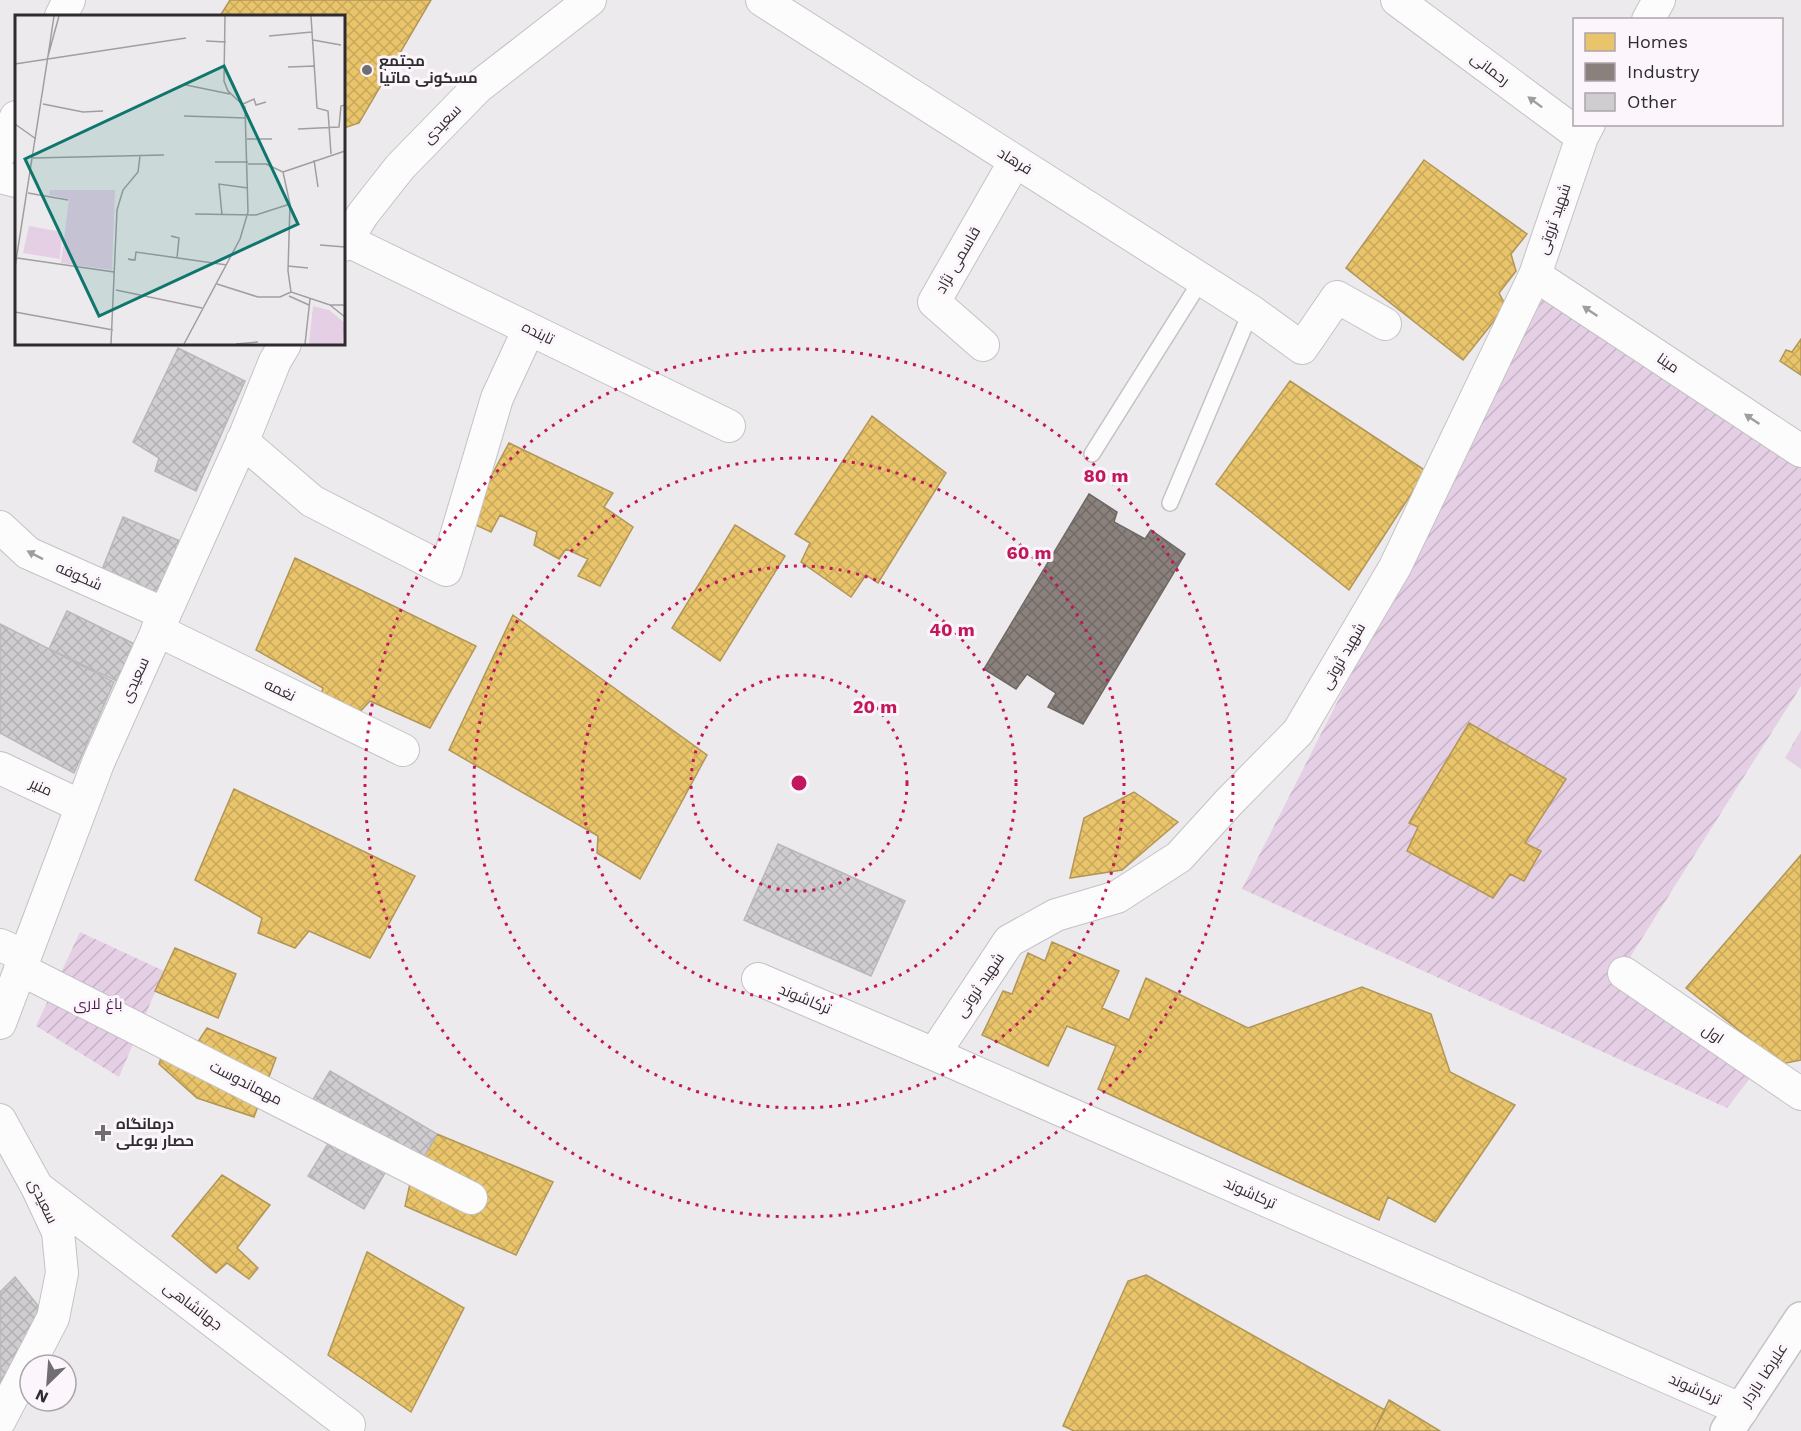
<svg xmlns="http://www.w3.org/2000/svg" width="1801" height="1431" viewBox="0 0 1801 1431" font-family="'Work Sans',Cairo,sans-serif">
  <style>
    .park { fill: url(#park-tufts) }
    .garden { fill: url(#garden-furrows) }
    .homes { fill: url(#homes-cross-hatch); stroke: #b19658; stroke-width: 1.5 }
    .industry { fill: url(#industry-cross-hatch); stroke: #6e6865; stroke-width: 1.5 }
    .building { fill: url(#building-cross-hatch); stroke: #b9b7b9; stroke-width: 1.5 }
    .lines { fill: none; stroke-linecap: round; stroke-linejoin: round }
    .service-casing { stroke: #c4c2c4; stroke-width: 18 }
    .minor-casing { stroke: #c4c2c4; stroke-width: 34 }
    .secondary-casing { stroke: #c4c2c4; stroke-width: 36 }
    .service { stroke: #fcfcfc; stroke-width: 15 }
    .minor { stroke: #fcfcfc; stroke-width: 32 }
    .secondary { stroke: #fcfcfc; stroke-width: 33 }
    .oneway { fill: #9f9e9f }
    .ring { fill: none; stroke: #c2185b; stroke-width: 3; stroke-dasharray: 3 6 }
    .poi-dot { fill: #716e71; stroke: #fcf6fc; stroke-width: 2 }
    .labels { text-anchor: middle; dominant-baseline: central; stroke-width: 6; stroke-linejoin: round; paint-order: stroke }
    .poi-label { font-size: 15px; font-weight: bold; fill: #2e2c2e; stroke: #fcf6fc; text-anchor: start }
    .street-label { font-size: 15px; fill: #2e2c2e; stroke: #fcf6fc }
    .park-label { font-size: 15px; fill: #4a1b4c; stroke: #fcf6fc }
    .inset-road { fill: none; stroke: #a19ea1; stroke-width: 1.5 }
    .view { fill: #0f766e; fill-opacity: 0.15; stroke: #0f766e; stroke-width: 3 }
    .inset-edge { fill: none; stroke: #2e2c2e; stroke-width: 3 }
    .centre { fill: #c2185b; stroke: #fcf6fc; stroke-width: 3 }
    .ring-label { font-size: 18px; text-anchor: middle; font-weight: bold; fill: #c2185b; stroke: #fcf6fc; stroke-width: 6; stroke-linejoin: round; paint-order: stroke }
  </style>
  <defs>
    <pattern id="park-tufts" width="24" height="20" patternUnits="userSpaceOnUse" patternTransform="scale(1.5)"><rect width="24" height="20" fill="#e5cfe5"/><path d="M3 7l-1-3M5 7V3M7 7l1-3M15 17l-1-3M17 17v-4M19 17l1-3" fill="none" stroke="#c5b2c5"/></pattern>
    <pattern id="garden-furrows" width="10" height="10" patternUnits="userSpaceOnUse" patternTransform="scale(1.5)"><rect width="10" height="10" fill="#e5cfe5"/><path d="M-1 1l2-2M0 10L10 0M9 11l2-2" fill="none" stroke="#c5b2c5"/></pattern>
    <pattern id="homes-cross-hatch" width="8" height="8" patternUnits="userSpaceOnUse" patternTransform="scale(1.5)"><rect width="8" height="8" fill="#e9c46a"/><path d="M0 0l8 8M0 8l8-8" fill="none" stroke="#c8a95c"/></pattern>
    <pattern id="industry-cross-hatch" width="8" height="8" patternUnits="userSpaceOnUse" patternTransform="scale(1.5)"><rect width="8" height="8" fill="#8a817c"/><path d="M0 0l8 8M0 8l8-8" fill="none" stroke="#716a66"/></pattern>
    <pattern id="building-cross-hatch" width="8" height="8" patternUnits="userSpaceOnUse" patternTransform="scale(1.5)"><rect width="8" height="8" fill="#cfcdcf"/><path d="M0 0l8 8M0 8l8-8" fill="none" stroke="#b2b0b2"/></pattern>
  </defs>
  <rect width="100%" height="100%" fill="#edeaed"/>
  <path class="park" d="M1801 730V769L1785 758Z"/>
  <path class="garden" d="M1543 298 1801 467V686L1615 981 1751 1077 1727 1108 1242 889Z
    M80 932 164 971 119 1077 36 1026Z"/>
  <path class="homes" d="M230 0H431L359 123 344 128V16H220Z
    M1424 160 1527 234 1511 254 1516 271 1499 293 1506 306 1463 360 1346 268Z
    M1801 339V375L1780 361 1786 350 1792 352Z
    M1290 381 1426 471 1349 590 1216 484Z
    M872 416 946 473 878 583 866 575 851 597 801 562 810 543 795 534Z
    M509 443 613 493 604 507 633 527 600 586 578 576 588 559 566 549 559 559 534 545 537 532 500 515 491 532 467 521Z
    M735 525 785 556 720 661 672 628Z
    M295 558 476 646 430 728 370 701 355 717 319 702 323 688 256 650Z
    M513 615 707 755 640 879 597 853 598 836 449 750Z
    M1469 723 1566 779 1525 843 1541 851 1524 881 1510 874 1493 898 1407 851 1418 827 1409 823Z
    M234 789 415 876 370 958 309 931 295 948 258 933 262 918 195 880Z
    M1134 792 1178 822 1122 870 1070 878 1084 818Z
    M1801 855V1060L1781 1064 1686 988Z
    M1052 942 1119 971 1102 1008 1129 1020 1146 978 1248 1028 1362 987 1431 1014 1450 1072 1515 1105 1435 1222 1388 1197 1379 1220 1098 1089 1116 1046 1067 1026 1048 1066 982 1035 1003 991 1012 994 1028 953 1045 961Z
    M175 948 236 974 218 1018 155 991Z
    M207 1028 276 1058 254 1117 197 1098 159 1064 165 1045 192 1051Z
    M437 1134 553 1182 516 1255 405 1206 411 1179Z
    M222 1175 270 1205 237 1248 258 1268 249 1279 227 1263 216 1273 172 1236Z
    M367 1252 464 1308 411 1412 328 1355Z
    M1146 1275 1385 1410 1374 1431H1074L1063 1426 1128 1281Z
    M1389 1400 1440 1431H1374Z"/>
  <path class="industry" d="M1089 494 1117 512 1114 522 1145 539 1151 530 1185 554 1083 724 1048 707 1056 693 1027 674 1016 689 984 669Z"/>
  <path class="building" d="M178 348 245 381 196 491 155 471 159 458 133 442Z
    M123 517 180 541 158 595 101 572Z
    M67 611 139 646 121 683 49 649Z
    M0 624 114 682 74 773 0 733Z
    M778 844 905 901 871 976 744 920Z
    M330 1071 437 1134 411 1179 389 1166 364 1209 308 1176 328 1144 297 1126Z
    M15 1277 48 1318 0 1387V1292Z"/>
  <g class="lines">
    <defs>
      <path id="service" d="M1092 454 1202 279
        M1170 503 1251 311"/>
      <path id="minor" d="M762 0 1251 311 1302 348 1337 297 1385 324 1337 297
        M1397 0 1582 137
        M61 16 69 0
        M1648 20 1659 0
        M0 153 16 117
        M0 177 16 181
        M344 239 729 426
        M344 245 363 214 400 167 478 87 590 0
        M1535 275 1801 451
        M983 345 934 302 1015 161
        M242 441 312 501 446 570 497 398 529 329
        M0 527 28 553 165 614
        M157 630 403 750
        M0 768 81 806
        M0 945 25 956
        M20 969 471 1198
        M1624 973 1801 1094
        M758 979 934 1054 1742 1410
        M0 1023 98 763 246 433 275 361 285 344
        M934 1054 1009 941 1056 915 1117 897 1179 857 1229 802 1298 732 1395 567 1535 275 1582 137 1589 124
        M0 1120 37 1187 58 1232 62 1273 53 1318 0 1420
        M37 1187 349 1425"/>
      <path id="secondary" d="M1727 1431 1801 1319"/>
    </defs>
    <use href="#service" class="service-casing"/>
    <use href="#minor" class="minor-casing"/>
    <use href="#secondary" class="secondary-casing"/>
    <use href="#service" class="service"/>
    <use href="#minor" class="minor"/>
    <use href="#secondary" class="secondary"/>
  </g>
  <defs><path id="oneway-solid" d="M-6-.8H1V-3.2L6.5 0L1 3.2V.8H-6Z" transform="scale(1.5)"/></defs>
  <g class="oneway">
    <use href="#oneway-solid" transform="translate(1535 102) rotate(-143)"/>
    <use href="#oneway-solid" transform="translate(1590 311) rotate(-146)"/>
    <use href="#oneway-solid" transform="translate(1752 419) rotate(-146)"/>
    <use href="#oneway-solid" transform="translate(35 555) rotate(-153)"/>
  </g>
  <g class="ring">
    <circle cx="799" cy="783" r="108"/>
    <circle cx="799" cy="783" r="217"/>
    <circle cx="799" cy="783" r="325"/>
    <circle cx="799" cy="783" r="434"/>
  </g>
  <g class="poi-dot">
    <circle cx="367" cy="70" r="6"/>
    <path d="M100 1124h6v6h6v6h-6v6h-6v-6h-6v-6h6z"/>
  </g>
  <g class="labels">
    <g class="poi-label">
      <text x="379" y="61">مجتمع<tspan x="379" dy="17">مسکونی ماتیا</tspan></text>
      <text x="116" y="1124">درمانگاه<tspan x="116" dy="17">حصار بوعلی</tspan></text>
    </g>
    <g class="street-label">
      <text transform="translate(1490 69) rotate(37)">رحمانی</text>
      <text transform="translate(442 124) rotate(-46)">سعیدی</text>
      <text transform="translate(1015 161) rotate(32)">فرهاد</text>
      <text transform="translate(1554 219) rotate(-71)">شهید ثروتی</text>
      <text transform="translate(958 260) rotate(-60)">قاسمی نژاد</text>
      <text transform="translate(538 333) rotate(26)">تابنده</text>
      <text transform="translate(1668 363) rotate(34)">مینا</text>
      <text transform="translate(79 576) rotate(24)">شکوفه</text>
      <text transform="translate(1343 656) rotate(-60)">شهید ثروتی</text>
      <text transform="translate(135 680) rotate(-66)">سعیدی</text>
      <text transform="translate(280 690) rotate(26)">نغمه</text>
      <text transform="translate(41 787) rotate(25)">منیر</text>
      <text transform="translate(980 985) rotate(-56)">شهید ثروتی</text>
      <text transform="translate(805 999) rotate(23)">ترکاشوند</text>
      <text transform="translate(1713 1034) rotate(34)">اول</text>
      <text transform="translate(246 1083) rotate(27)">مهماندوست</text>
      <text transform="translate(1250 1193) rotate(24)">ترکاشوند</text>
      <text transform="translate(43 1201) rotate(64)">سعیدی</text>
      <text transform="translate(193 1306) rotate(37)">جهانشاهی</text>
      <text transform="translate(1764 1375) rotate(-57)">علیرضا بازدار</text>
      <text transform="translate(1695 1389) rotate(24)">ترکاشوند</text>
    </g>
    <g class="park-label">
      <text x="98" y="1004">باغ لاری</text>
    </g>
  </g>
  <g transform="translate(15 15)">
    <rect width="330" height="330" fill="#edeaed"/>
    <path d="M14 211 47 217 45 244 8 238ZM298 291 314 295 330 308 327 329H294Z" fill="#e5cfe5"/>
    <path d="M35 175H100L97 255 46 248 54 184 34 180Z" fill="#e5cfe5"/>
    <path class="inset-road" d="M296 1 302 93 313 96 316 139M254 21 297 17M298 25 326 30M191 26 211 27M33 41 39 1M0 49 171 23M273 52 300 51M171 70 215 79M28 89 68 97 88 96M228 89 239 84 241 90 251 87M169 101 231 103M0 109 21 124M283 114 324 112 326 91 330 90M232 124H257M18 143 149 140M299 145 303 172M200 147H233M233 149H251L268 157 275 189 273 256 276 277 315 290H330M268 157 330 136M13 178 53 185M180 199 241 200 275 189M207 200 204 169 233 173M156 221 164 223 162 243M305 230 330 232M2 243 99 257M120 245 113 244 117 245H120L121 237 212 250M273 251 293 253M0 252 33 41 44 1M202 269 243 282H265L276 277M101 275 187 293M274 281 294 290M315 290 330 302M0 297 98 315M96 329 102 195 108 175 123 157 125 141M169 329 225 224 233 197 230 92 213 76 209 66 210 1M221 329 243 327M290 329 295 284"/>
    <path class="view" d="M209 51 283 209 84 301 10 144Z"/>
    <rect width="330" height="330" class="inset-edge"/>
  </g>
  <circle cx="799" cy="783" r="9" class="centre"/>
  <g class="ring-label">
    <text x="1106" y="482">80 m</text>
    <text x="1029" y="559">60 m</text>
    <text x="952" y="636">40 m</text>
    <text x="875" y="713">20 m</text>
  </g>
  <rect x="1573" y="18" width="210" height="108" fill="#fcf6fc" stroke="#aaa5aa" stroke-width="1.5"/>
  <rect x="1585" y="33" width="30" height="18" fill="#e9c46a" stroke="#aaa5aa" stroke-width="1.5"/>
  <text x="1627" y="48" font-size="18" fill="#2e2c2e">Homes</text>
  <rect x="1585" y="63" width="30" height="18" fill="#8a817c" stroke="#aaa5aa" stroke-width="1.5"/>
  <text x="1627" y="78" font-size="18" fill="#2e2c2e">Industry</text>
  <rect x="1585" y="93" width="30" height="18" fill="#cfcdcf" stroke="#aaa5aa" stroke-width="1.5"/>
  <text x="1627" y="108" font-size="18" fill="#2e2c2e">Other</text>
  <g transform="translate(48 1383) rotate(205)"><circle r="28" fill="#fcf6fc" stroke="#aaa5aa" stroke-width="1.5"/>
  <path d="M0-4.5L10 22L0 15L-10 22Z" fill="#716e71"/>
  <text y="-9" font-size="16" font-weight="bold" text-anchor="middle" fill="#2e2c2e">N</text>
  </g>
</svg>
